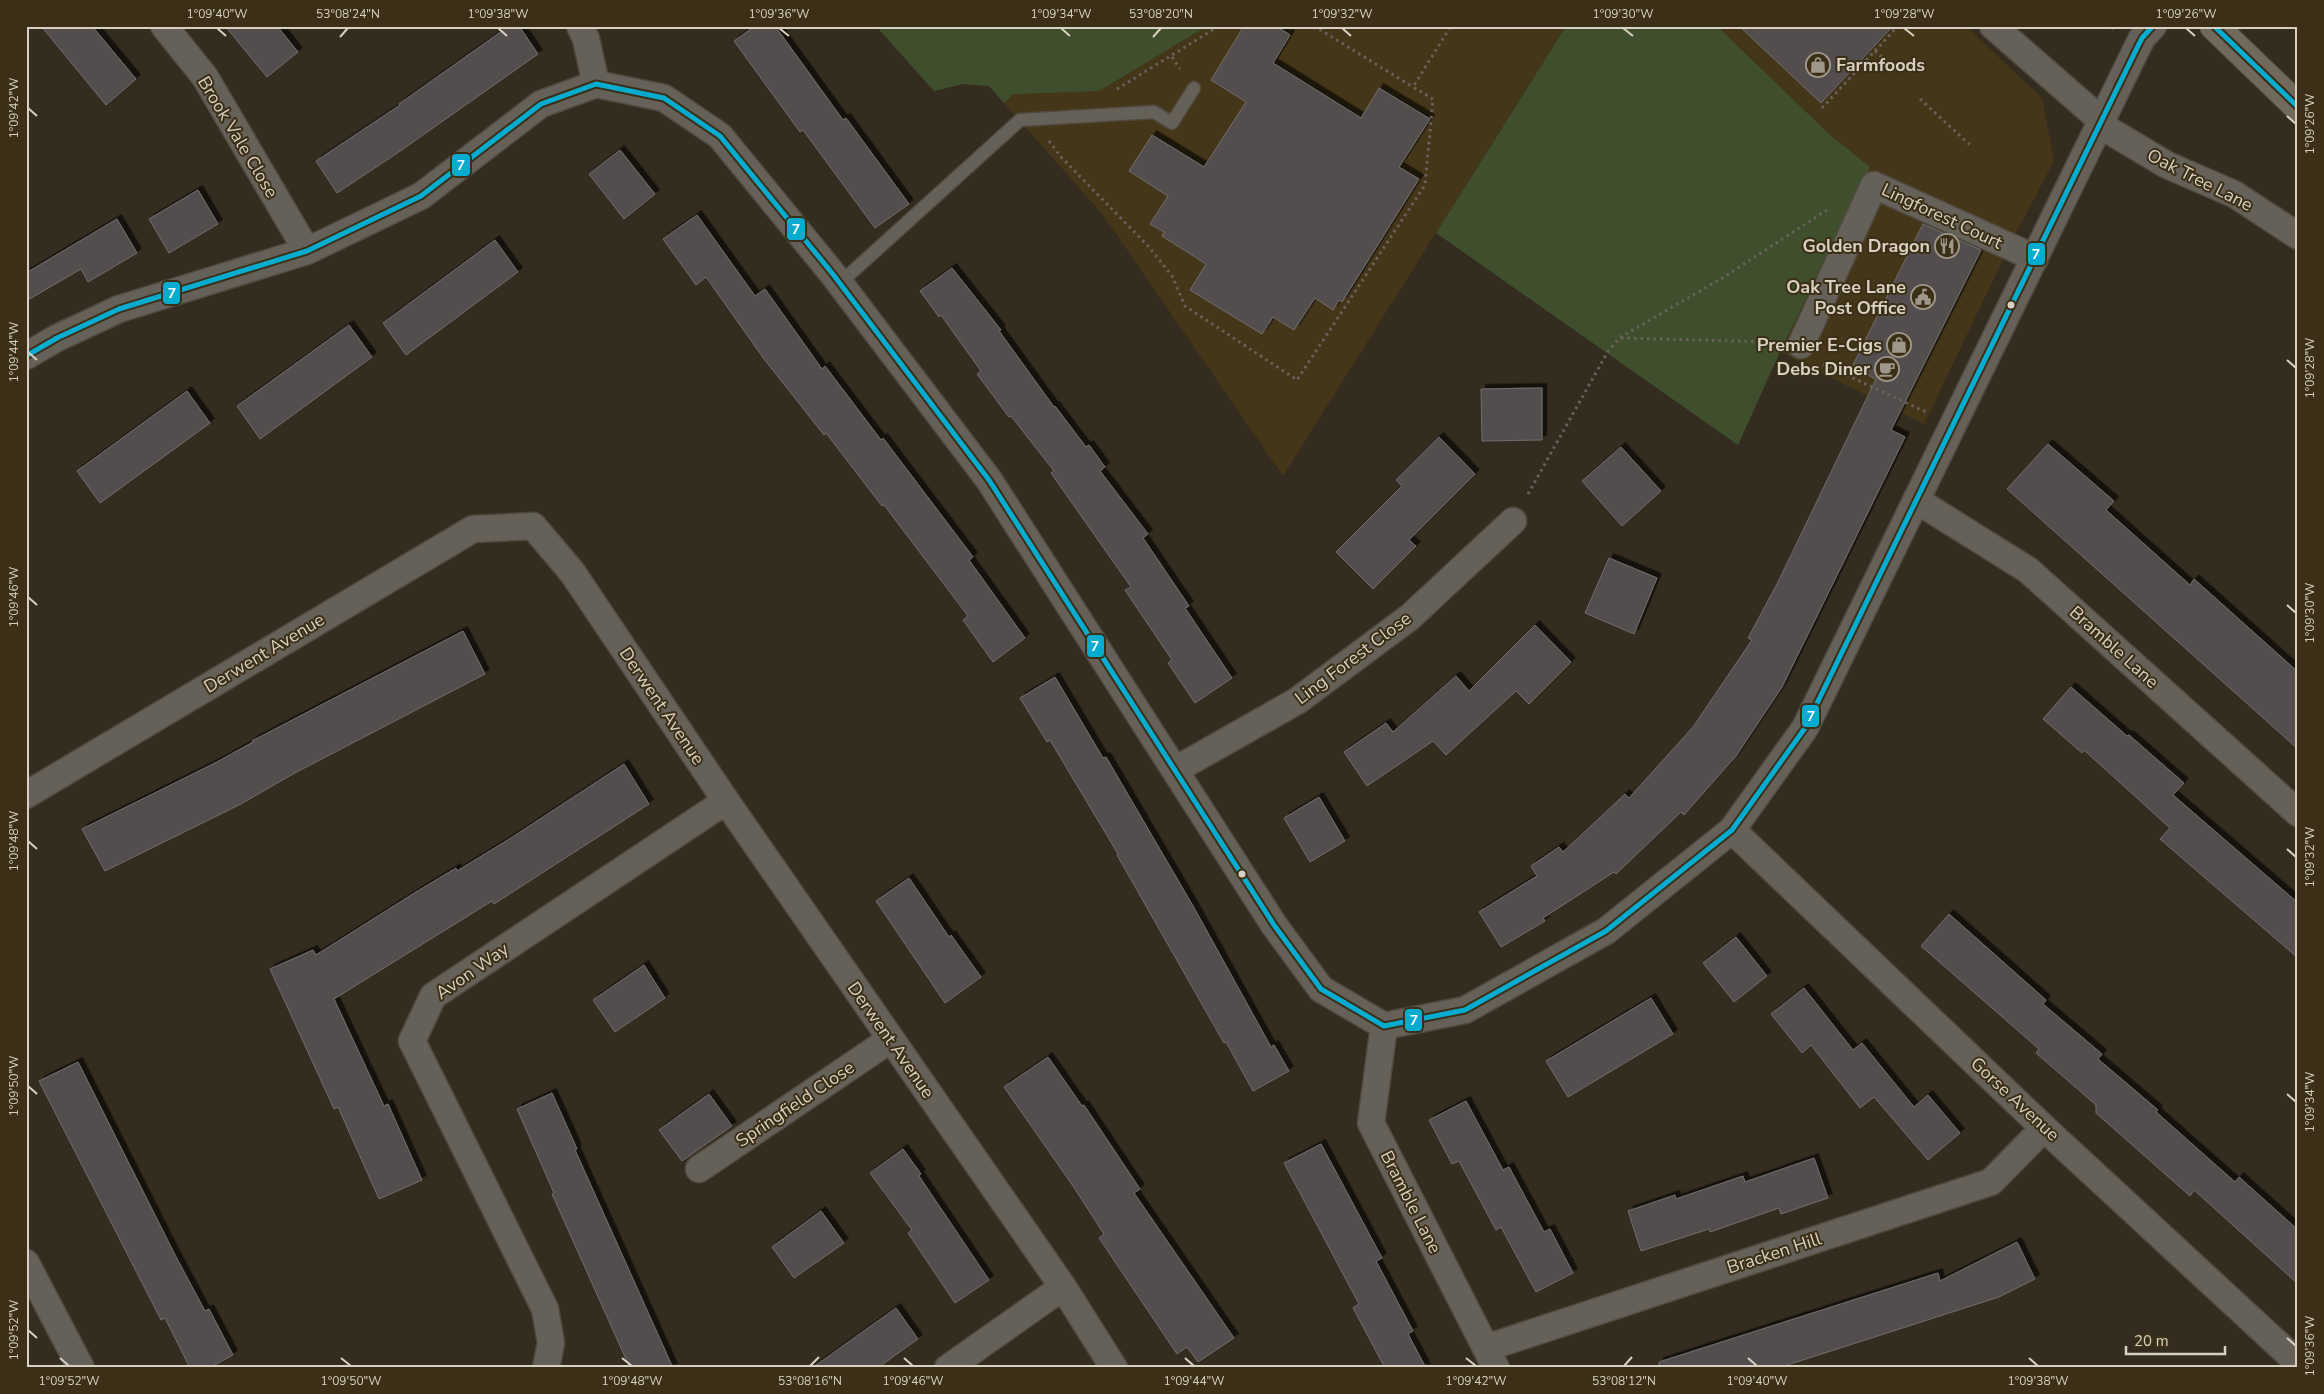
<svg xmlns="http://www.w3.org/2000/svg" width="2324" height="1394" viewBox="0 0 2324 1394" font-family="'Nunito Sans',sans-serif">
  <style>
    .built { fill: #443618 }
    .green { fill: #3f4f2d }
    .building { fill: #524e4e; stroke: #716d6d; filter: url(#shadow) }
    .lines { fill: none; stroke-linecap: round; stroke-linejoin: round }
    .lane-casing { stroke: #50493e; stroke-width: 15 }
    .street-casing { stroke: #50493e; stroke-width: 29 }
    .primary-casing { stroke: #50493e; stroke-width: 30 }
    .path { stroke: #67625a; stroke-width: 3; stroke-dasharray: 2.5 4; stroke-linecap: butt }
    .lane { stroke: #666158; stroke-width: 12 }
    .street { stroke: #666158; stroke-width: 26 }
    .primary { stroke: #70695c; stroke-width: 28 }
    .bus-1-casing { stroke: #3c2f17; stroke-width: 9 }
    .bus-1 { stroke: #06acd0; stroke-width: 5 }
    .ticks { fill: none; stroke: #d8d0c2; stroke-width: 2 }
    .bus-dot { fill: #d8d0c2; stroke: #3c2f17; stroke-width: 2 }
    .labels { text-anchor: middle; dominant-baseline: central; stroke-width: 4; stroke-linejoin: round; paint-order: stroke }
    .poi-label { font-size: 18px; font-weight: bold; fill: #d8d0c2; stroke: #3c2f17; text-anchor: end }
    .street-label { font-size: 18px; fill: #d8d0c2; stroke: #3c2f17 }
    .line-badge { stroke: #3c2f17; stroke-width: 2 }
    .badge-label { font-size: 14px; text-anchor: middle; font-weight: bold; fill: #fff }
    .neatline { fill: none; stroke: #d8d0c2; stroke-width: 2 }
    .ticks-label { font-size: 12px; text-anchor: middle; fill: #d8d0c2 }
  </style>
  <defs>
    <filter id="shadow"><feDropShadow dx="4.5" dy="-4.5" stdDeviation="0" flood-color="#0009"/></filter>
  </defs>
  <rect width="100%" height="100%" fill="#342c1f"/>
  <path class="built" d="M876 26H1566L1283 476 1103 215 1004 103 989 86 963 84 934 91Z
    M1717 26H1966L2042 98 2054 161 2014 237 1924 424 1780 352 1870 167 1829 134Z"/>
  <path class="green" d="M876 26H1207L1099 91 1013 94 1004 103 989 86 963 84 934 91Z
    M1566 26H1717L1829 134 1870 167 1780 352 1738 445 1436 233Z"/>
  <path class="building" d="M41 26H92L136 79 106 105Z
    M225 26H277L298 52 267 77Z
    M509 26H519L538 54 396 154 337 193 316 161 400 105 399 104Z
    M755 26H775L843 120 846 118 909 204 875 228 803 130 800 132 734 41Z
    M1244 26H1276L1290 35 1273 63 1361 118 1379 88 1430 119 1399 167 1419 179 1342 302 1339 300 1333 310 1315 298 1294 330 1273 317 1262 334 1190 290 1206 264 1162 236 1164 232 1150 224 1168 196 1129 171 1152 135 1204 167 1246 102 1211 80Z
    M1739 26H1893L1821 103Z
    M620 150 655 194 624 219 589 174Z
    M198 190 218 224 169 253 149 219Z
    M697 215 755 296 765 289 822 369 825 366 881 440 883 438 973 557 969 560 1025 638 993 662 963 620 968 616 884 505 882 506 826 433 824 435 764 359 706 277 696 285 663 239Z
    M117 219 137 253 88 282 81 269 26 301V273Z
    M1923 224 1981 250 1891 430 1905 437 1782 687 1736 756 1684 815 1681 812 1616 874 1614 872 1543 918 1545 921 1501 947 1479 912 1537 876 1531 866 1559 847 1563 852 1625 794 1629 798 1693 727 1752 640 1748 638 1777 584 1876 379 1852 367Z
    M495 240 518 272 406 355 383 323Z
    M952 268 1001 330 999 331 1054 407 1055 406 1086 447 1089 445 1105 467 1100 471 1148 534 1143 538 1189 606 1185 608 1232 678 1195 703 1168 663 1172 660 1125 590 1131 587 1051 473 1054 471 1011 416 1009 417 977 374 981 371 941 315 939 317 920 291Z
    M349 325 372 357 260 439 237 406Z
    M1542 388V440L1482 441 1481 389Z
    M187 391 210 423 100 503 77 471Z
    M1439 437 1475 474 1409 540 1416 546 1373 589 1336 552 1402 486 1396 480Z
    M2048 444 2114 501 2106 510 2190 585 2194 579 2298 672V749L2007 489Z
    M1621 447 1661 491 1622 526 1582 481Z
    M1609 558 1657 578 1634 634 1585 613Z
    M1535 625 1571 662 1529 704 1516 691 1446 755 1433 741 1367 786 1344 752 1386 723 1393 732 1456 676 1469 691Z
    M463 631 485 674 293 774 239 805 105 871 82 829 217 762 253 742 252 741Z
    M1055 677 1103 758 1106 757 1193 906 1271 1047 1274 1045 1289 1071 1253 1091 1226 1042 1224 1043 1117 855 1118 854 1050 740 1047 742 1020 698Z
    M2071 687 2127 736 2129 735 2184 783 2173 795 2298 903V958L2160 839 2170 828 2084 750 2082 753 2043 719Z
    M624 764 649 804 494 904 492 901 334 999 384 1106 388 1104 422 1180 379 1199 338 1107 334 1109 270 969 313 950 316 955 416 892 456 868 457 871 511 838Z
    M1319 797 1345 841 1310 862 1284 818Z
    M909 878 949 937 951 935 981 977 945 1003 876 901Z
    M1949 914 2046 1000 2043 1004 2102 1054 2098 1059 2158 1110 2156 1112 2235 1182 2239 1177 2298 1230V1284L2194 1190 2190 1196 2096 1113V1105L2036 1053 2039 1049 1921 946Z
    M1736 937 1767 976 1734 1002 1703 963Z
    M644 965 665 998 615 1032 593 1000Z
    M1804 988 1853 1050 1862 1043 1914 1107 1928 1095 1960 1133 1928 1160 1874 1097 1860 1108 1811 1045 1802 1053 1771 1014Z
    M1651 998 1673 1034 1568 1097 1546 1061Z
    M1048 1057 1082 1106 1084 1105 1140 1189 1134 1193 1234 1338 1198 1362 1187 1347 1177 1354 1099 1238 1104 1234 1073 1186 1004 1087Z
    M78 1062 175 1255 205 1311 209 1309 233 1355 209 1368H190L165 1318 161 1320 39 1081Z
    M552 1093 577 1149 575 1150 673 1368H630L552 1194 554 1193 517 1109Z
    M709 1094 732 1126 682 1161 659 1130Z
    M1466 1101 1503 1170 1509 1167 1544 1232 1550 1229 1573 1273 1536 1292 1501 1227 1496 1230 1459 1161 1452 1164 1429 1120Z
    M1321 1144 1382 1258 1376 1261 1413 1331 1408 1334 1426 1368H1385L1353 1308 1359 1304 1284 1163Z
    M903 1149 921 1174 919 1176 989 1280 955 1303 908 1233 912 1230 870 1173Z
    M1814 1158 1828 1198 1781 1214 1779 1208 1710 1232 1709 1229 1641 1251 1628 1211 1675 1195 1676 1199 1743 1176 1745 1182Z
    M821 1211 844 1243 794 1278 772 1247Z
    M2017 1242 2035 1279 1999 1297 1778 1368H1659V1362L1938 1273 1940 1281Z
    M896 1308 918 1339 894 1356 878 1368H812Z"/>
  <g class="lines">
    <defs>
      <path id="lane" d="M840 283 1020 120 1154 112 1172 123 1194 88"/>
      <path id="street" d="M164 26 205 77 307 251
        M580 26 586 39 596 84
        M1993 26 2102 121
        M596 84 664 98 720 136 832 273 989 480 1274 925 1321 989 1384 1026 1465 1010 1606 931 1732 830 1805 728 2136 50 2142 38 2153 26
        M2100 125 2167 165 2234 194 2298 236
        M1801 345 1874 185 2035 258
        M26 356 57 338 119 309 307 251 421 196 541 104 596 84
        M1916 500 2028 570 2298 813
        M1175 770 1297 701 1410 617 1513 521
        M26 795 473 529 533 526 572 572 726 801 1063 1287 1114 1368
        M1732 830 2044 1128 2293 1358 2297 1368
        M1384 1026 1371 1123 1496 1368
        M699 1169 891 1039
        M26 1263 81 1368
        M1486 1348 1991 1182 2044 1128
        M546 1368 551 1343 545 1309 412 1041 433 996 726 801
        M948 1368 1063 1287"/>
      <path id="primary" d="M2214 26 2298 107"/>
    </defs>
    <use href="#lane" class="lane-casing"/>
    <use href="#street" class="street-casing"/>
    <use href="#primary" class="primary-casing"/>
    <path class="path" d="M1314 26 1413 87
      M2106 26 2113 29
      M1875 51 1889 64
      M1172 57 1180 69
      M1117 89 1219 26
      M1920 99 1970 145
      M1822 108 1898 26
      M1049 141 1062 158 1149 247 1172 276 1185 306 1297 380 1425 185 1433 99 1413 87 1451 26
      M1621 338 1772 342
      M1823 364 1926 412
      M1528 494 1607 353 1619 338 1724 277 1830 208"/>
    <use href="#lane" class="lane"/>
    <use href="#street" class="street"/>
    <use href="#primary" class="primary"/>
    <defs>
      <path id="bus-1" d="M2214 26 2298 107
        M596 84 664 98 720 136 832 273 989 480 1274 925 1321 989 1384 1026 1465 1010 1606 931 1732 830 1805 728 2136 50 2142 38 2153 26
        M26 356 57 338 119 309 307 251 421 196 541 104 596 84"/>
    </defs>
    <use href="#bus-1" class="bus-1-casing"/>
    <use href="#bus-1" class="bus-1"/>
  </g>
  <path class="ticks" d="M217 28 226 36M498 28 507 36M779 28 789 36M1061 28 1070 36M1342 28 1351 36M1623 28 1633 36M1904 28 1914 36M2186 28 2195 36M340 37 348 28M1153 37 1161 28M28 108 37 116M2287 116 2296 124M28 352 37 360M2287 360 2296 368M28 597 37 605M2287 605 2296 613M28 841 37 849M2287 849 2296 857M28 1086 37 1094M2287 1094 2296 1102M28 1330 37 1338M2287 1338 2296 1346M60 1358 69 1366M341 1358 351 1366M622 1358 632 1366M904 1358 913 1366M1185 1358 1194 1366M1466 1358 1476 1366M1748 1358 1757 1366M2029 1358 2038 1366M810 1366 819 1357M1624 1366 1632 1357"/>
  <defs>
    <symbol id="shop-ring" viewBox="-11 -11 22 22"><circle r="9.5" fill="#3c2f17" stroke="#9f9789" stroke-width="1.5"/><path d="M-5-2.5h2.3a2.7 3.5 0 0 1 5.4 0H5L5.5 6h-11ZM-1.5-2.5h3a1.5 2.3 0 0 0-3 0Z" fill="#9f9789"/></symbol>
    <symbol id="restaurant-ring" viewBox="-11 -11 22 22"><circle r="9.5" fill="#3c2f17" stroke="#9f9789" stroke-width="1.5"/><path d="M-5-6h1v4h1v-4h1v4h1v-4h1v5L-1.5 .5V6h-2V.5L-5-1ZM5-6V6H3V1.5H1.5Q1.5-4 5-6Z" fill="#9f9789"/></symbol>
    <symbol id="civic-ring" viewBox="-11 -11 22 22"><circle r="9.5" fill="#3c2f17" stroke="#9f9789" stroke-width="1.5"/><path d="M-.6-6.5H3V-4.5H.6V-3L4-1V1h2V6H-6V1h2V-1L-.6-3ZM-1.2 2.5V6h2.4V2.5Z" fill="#9f9789"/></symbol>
    <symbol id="cafe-ring" viewBox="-11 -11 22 22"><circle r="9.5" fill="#3c2f17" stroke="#9f9789" stroke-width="1.5"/><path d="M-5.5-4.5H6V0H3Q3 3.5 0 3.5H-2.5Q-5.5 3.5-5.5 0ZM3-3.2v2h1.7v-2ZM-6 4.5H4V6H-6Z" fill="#9f9789"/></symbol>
  </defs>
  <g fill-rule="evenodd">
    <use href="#shop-ring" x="1804" y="51" width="28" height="28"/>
    <use href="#restaurant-ring" x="1933" y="232" width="28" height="28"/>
    <use href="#civic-ring" x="1909" y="283" width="28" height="28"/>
    <use href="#shop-ring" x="1885" y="331" width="28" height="28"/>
    <use href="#cafe-ring" x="1873" y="355" width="28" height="28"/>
  </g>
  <g class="bus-dot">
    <circle cx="2011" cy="305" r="4.5"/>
    <circle cx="1242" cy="874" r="4.5"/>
  </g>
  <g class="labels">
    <g class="poi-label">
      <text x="1836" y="65" text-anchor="start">Farmfoods</text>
      <text x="1930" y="246">Golden Dragon</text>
      <text x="1906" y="287">Oak Tree Lane<tspan x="1906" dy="21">Post Office</tspan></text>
      <text x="1882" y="345">Premier E-Cigs</text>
      <text x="1870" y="369">Debs Diner</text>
    </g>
    <g class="street-label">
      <text transform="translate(238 137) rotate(59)">Brook Vale Close</text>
      <text transform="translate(2200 180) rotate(27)">Oak Tree Lane</text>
      <text transform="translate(1942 216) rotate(25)">Lingforest Court</text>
      <text transform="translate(2114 647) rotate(42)">Bramble Lane</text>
      <text transform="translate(264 653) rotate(-31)">Derwent Avenue</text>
      <text transform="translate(1353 658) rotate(-37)">Ling Forest Close</text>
      <text transform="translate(662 706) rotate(56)">Derwent Avenue</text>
      <text transform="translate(472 971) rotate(-35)">Avon Way</text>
      <text transform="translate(891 1040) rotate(55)">Derwent Avenue</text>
      <text transform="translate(2015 1099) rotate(43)">Gorse Avenue</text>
      <text transform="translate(795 1104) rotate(-34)">Springfield Close</text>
      <text transform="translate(1411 1202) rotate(63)">Bramble Lane</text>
      <text transform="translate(1774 1253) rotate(-18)">Bracken Hill</text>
    </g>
  </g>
  <g class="line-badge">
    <rect x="451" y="153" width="20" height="24" rx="5" fill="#06acd0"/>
    <rect x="786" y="217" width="20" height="24" rx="5" fill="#06acd0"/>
    <rect x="2027" y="242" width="19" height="24" rx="5" fill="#06acd0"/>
    <rect x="162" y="281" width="19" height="24" rx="5" fill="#06acd0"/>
    <rect x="1086" y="634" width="19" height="24" rx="5" fill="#06acd0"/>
    <rect x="1801" y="704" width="19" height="24" rx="5" fill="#06acd0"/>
    <rect x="1404" y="1008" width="19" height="24" rx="5" fill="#06acd0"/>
  </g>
  <g class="badge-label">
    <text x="461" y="170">7</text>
    <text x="796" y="234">7</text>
    <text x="2036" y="259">7</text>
    <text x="172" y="298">7</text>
    <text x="1095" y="651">7</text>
    <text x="1811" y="721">7</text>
    <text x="1414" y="1025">7</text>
  </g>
  <rect width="2324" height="1394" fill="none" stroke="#3c2f17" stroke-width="55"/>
  <path d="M2126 1346v8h99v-8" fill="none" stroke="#d8d0c2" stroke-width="2.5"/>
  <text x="2134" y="1346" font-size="15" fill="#d8d0c2" stroke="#3c2f17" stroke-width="4" paint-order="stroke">20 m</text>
  <rect x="28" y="28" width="2268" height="1338" class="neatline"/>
  <g class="ticks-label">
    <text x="217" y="18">1°09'40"W</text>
    <text x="348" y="18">53°08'24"N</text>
    <text x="498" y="18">1°09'38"W</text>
    <text x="779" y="18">1°09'36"W</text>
    <text x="1061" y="18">1°09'34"W</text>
    <text x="1161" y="18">53°08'20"N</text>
    <text x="1342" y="18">1°09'32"W</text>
    <text x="1623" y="18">1°09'30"W</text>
    <text x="1904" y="18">1°09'28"W</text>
    <text x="2186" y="18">1°09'26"W</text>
    <text transform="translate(14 108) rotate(-90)" y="4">1°09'42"W</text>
    <text transform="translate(2310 124) rotate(-90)" y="4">1°09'26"W</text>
    <text transform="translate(14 352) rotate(-90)" y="4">1°09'44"W</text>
    <text transform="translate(2310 368) rotate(-90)" y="4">1°09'28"W</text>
    <text transform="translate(14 597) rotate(-90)" y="4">1°09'46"W</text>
    <text transform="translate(2310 613) rotate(-90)" y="4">1°09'30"W</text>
    <text transform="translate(14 841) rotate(-90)" y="4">1°09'48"W</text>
    <text transform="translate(2310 857) rotate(-90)" y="4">1°09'32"W</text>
    <text transform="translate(14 1086) rotate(-90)" y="4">1°09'50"W</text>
    <text transform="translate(2310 1102) rotate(-90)" y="4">1°09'34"W</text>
    <text transform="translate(14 1330) rotate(-90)" y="4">1°09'52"W</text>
    <text transform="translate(2310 1346) rotate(-90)" y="4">1°09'36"W</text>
    <text x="69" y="1385">1°09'52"W</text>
    <text x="351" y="1385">1°09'50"W</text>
    <text x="632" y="1385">1°09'48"W</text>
    <text x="810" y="1385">53°08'16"N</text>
    <text x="913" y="1385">1°09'46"W</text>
    <text x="1194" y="1385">1°09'44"W</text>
    <text x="1476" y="1385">1°09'42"W</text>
    <text x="1624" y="1385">53°08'12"N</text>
    <text x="1757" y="1385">1°09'40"W</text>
    <text x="2038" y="1385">1°09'38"W</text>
  </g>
</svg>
